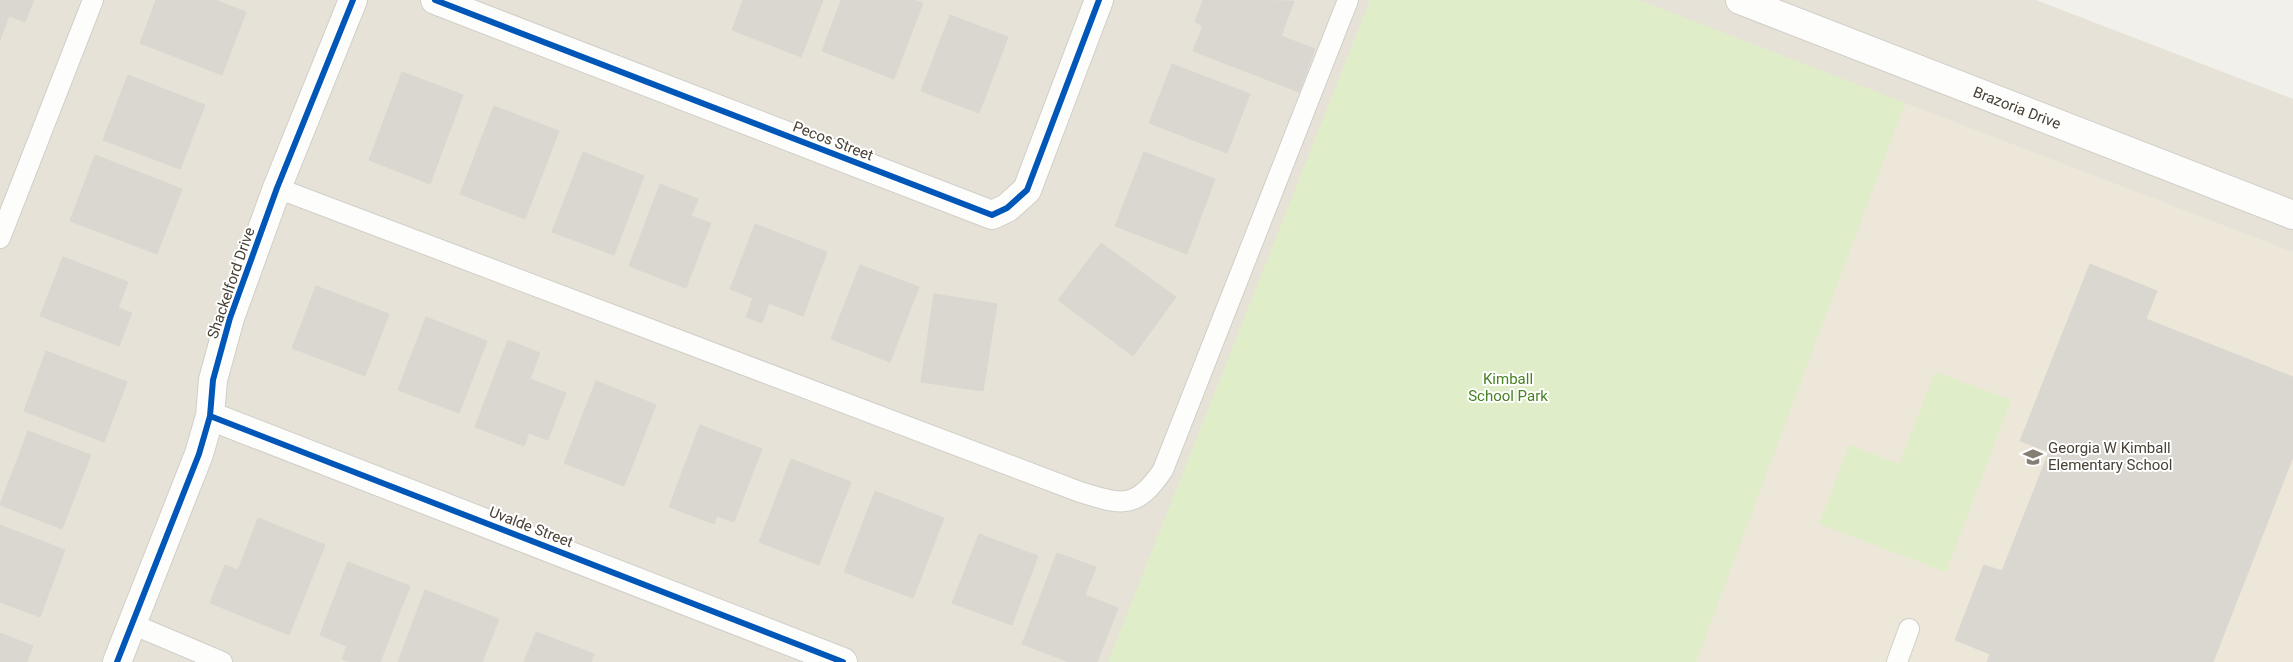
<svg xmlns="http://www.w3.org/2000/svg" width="2293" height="662" viewBox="0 0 2293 662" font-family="Roboto,sans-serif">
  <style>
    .residential { fill: #e7e2d7 }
    .education { fill: #ede7d9 }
    .green { fill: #dfeec8 }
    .building { fill: #dad7d1; stroke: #dad7d0 }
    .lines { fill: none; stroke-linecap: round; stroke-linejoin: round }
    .service-casing { stroke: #d0cec8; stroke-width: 22 }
    .minor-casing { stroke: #d0cec8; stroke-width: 30 }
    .service { stroke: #fdfdfc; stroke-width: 20 }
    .minor { stroke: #fdfdfc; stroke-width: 28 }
    .cycleway-casing { stroke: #fff; stroke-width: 9 }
    .cycleway { stroke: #0057b8; stroke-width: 6 }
    .labels { text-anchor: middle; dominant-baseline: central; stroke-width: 4; stroke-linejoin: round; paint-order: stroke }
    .street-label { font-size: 15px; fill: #494135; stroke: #fff }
    .park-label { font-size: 15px; fill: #478122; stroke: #fff }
    .poi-label { font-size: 15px; fill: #494135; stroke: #fff; text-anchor: start }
  </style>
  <rect width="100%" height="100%" fill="#f2f0ea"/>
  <path class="residential" d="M0 0H2036L2293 99V662H0Z"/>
  <path class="education" d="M1905 103 2293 252V662H1696Z"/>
  <path class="green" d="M1370 0H1639L1905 103 1696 662H1108Z
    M1935 372 2011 400 1946 572 1819 524 1849 445 1899 464Z"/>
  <path class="building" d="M0 0H34L25 22 9 16 0 40Z
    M156 0H215L246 12 222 75 140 43Z
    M743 0H823L801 57 732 30Z
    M841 0H914L923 3 894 79 822 51Z
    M1203 0 1294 1 1281 36 1315 49 1299 92 1193 51 1203 26 1195 22Z
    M950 15 1008 37 979 113 921 91Z
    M1172 64 1250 94 1227 153 1149 123Z
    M402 72 463 95 430 184 369 160Z
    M128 75 205 105 180 169 103 140Z
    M494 106 559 131 525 219 460 194Z
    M583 152 644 176 614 255 552 232Z
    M1144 152 1215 179 1187 254 1115 226Z
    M95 155 182 189 157 254 70 221Z
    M660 184 698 199 691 216 711 223 686 288 629 266Z
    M755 224 827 252 803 316 769 303 762 323 746 317 753 298 730 289Z
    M1101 243 1176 297 1133 356 1058 300Z
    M63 257 128 282 118 308 132 313 119 346 40 316Z
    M2090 264 2157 291 2146 319 2293 377V457L2213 662H1987L1990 654 1955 640 1984 565 2002 571 2049 452 2020 441Z
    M860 265 919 287 890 362 831 339Z
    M316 286 389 314 365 376 292 348Z
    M934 294 997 304 983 391 921 382Z
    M426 317 487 341 459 413 398 390Z
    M508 340 540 353 530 379 566 393 548 440 529 433 524 446 475 427Z
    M46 351 127 382 104 442 24 411Z
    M596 381 656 405 624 486 564 463Z
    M700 425 762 449 734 522 717 516 714 524 669 507Z
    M28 431 91 455 62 529 0 505Z
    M791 459 851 482 819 565 759 542Z
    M875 491 944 518 913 598 844 572Z
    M258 518 325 545 289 635 210 603 225 565 238 570Z
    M0 525 65 550 40 617 0 602Z
    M979 534 1038 556 1012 625 952 603Z
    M1057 553 1096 567 1085 595 1118 608 1097 662H1069L1022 644Z
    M348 562 410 586 380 662H351L342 659 347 646 320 635Z
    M425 590 499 619 482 662H398Z
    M536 632 594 654 591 662H524Z
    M0 633 33 646 27 662H0Z"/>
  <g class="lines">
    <defs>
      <path id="service" d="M277 188 1080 492C1122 505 1136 510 1163 470L1348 0
        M0 238 93 0
        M132 624 222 662
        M1897 662 1909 629"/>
      <path id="minor" d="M435 0 992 215 1007 208 1027 190 1099 0
        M1740 0 2293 215
        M210 416 843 662
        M117 662 199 454 210 416 213 380 230 318 277 188 353 0"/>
    </defs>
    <use href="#service" class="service-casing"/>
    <use href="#minor" class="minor-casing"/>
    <use href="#service" class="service"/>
    <use href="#minor" class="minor"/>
    <defs>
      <path id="cycleway" d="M435 0 992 215 1007 208 1027 190 1099 0
        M210 416 843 662
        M117 662 199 454 210 416 213 380 230 318 277 188 353 0"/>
    </defs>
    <use href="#cycleway" class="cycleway-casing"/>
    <use href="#cycleway" class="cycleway"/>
  </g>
  <defs>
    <symbol id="school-bare" viewBox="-9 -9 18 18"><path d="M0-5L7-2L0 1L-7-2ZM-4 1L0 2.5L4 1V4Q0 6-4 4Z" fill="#847e74" stroke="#fff" stroke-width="2.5" paint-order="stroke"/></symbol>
  </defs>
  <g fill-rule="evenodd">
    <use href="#school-bare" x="2019" y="443" width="28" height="28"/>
  </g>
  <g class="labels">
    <g class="street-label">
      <text transform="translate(2017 108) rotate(21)">Brazoria Drive</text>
      <text transform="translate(833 141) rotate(21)">Pecos Street</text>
      <text transform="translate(231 283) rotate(-71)">Shackelford Drive</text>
      <text transform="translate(531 527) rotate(21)">Uvalde Street</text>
    </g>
    <g class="park-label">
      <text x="1508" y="379">Kimball<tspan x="1508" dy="17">School Park</tspan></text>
    </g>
    <g class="poi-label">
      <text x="2048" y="448">Georgia W Kimball<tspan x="2048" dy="17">Elementary School</tspan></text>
    </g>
  </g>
</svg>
